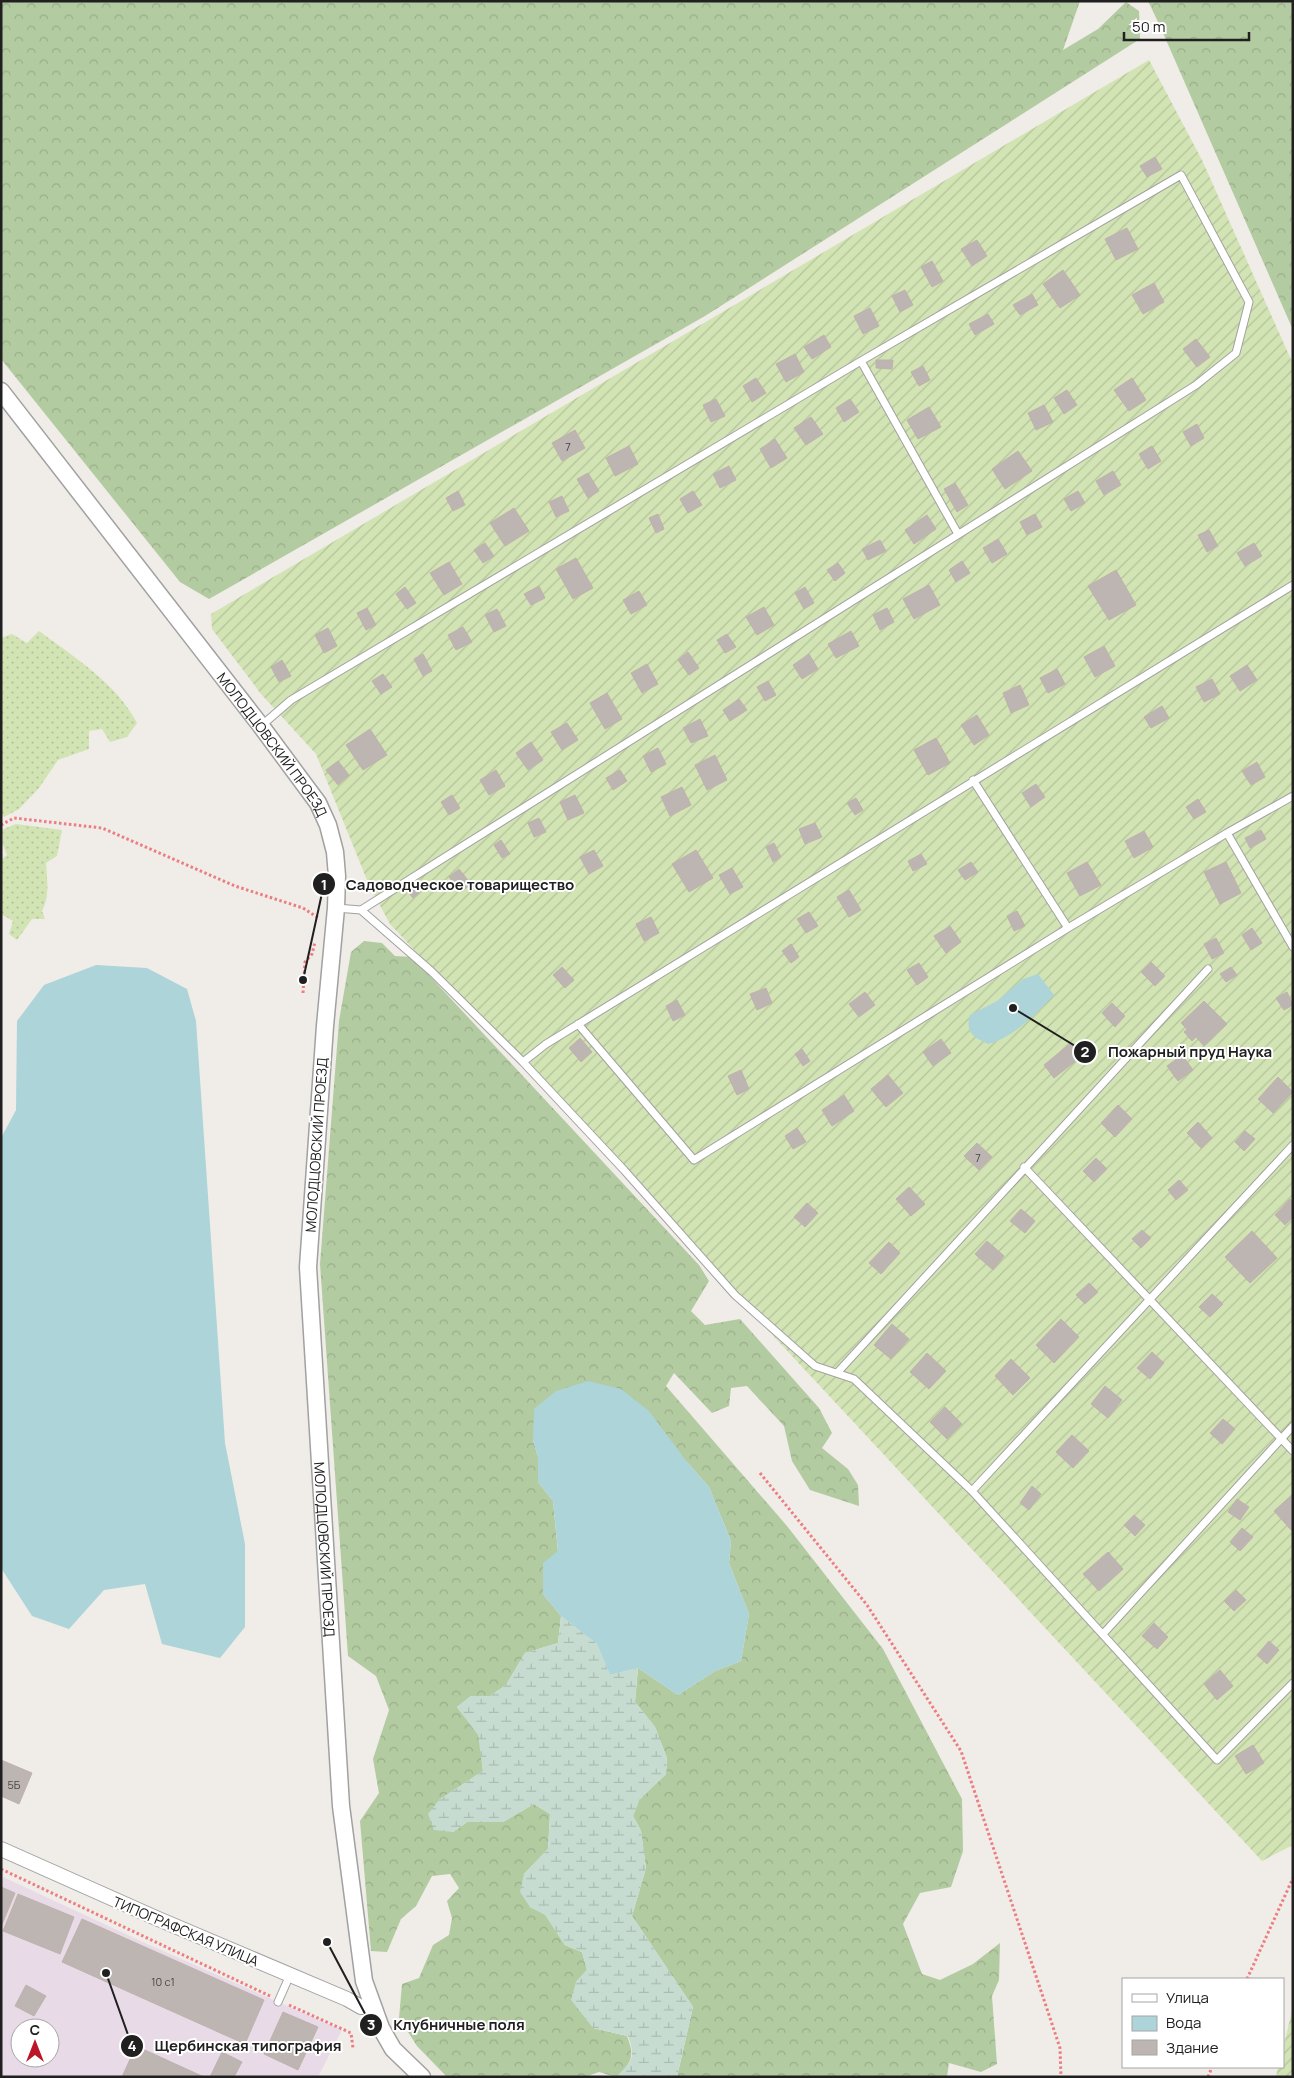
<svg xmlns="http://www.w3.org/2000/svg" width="1294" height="2078" viewBox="0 0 1294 2078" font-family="Manrope,sans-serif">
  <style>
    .industrial { fill: #e8dbe7; fill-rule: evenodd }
    .grass { fill: url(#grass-dots) }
    .forest { fill: url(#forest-crowns) }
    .wetland { fill: url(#wetland-marsh) }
    .garden { fill: url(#garden-furrows) }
    .water { fill: #add4d9 }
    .building { fill: #bdb5b1; stroke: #c0b2ac }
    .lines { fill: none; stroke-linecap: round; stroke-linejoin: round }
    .service-casing { stroke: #a1a1a1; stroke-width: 9 }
    .minor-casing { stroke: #a1a1a1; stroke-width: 16 }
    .tertiary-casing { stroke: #a1a1a1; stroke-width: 19 }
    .path { stroke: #ec7d80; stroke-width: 3; stroke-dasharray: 2.5 2.5; stroke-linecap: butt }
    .service { stroke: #fff; stroke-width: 7 }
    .minor { stroke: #fff; stroke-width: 14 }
    .tertiary { stroke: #fff; stroke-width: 16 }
    .labels { text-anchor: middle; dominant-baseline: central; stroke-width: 4; stroke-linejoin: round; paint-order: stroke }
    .number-label { font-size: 11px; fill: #474544 }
    .street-label { font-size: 14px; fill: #202020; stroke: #fff }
    .leader { fill: none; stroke: #202020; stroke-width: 2 }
    .callout-dot { fill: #202020; stroke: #fff; stroke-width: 2 }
    .mark-label { font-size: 15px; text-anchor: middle; font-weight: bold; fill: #fff }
    .callout-label { font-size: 15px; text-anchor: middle; font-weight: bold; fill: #202020; stroke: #fff; stroke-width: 4; stroke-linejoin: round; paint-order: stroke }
  </style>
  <defs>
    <pattern id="grass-dots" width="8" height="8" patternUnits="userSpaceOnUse" patternTransform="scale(1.25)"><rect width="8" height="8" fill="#d2e4b4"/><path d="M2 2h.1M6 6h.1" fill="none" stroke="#b4c39a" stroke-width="1.8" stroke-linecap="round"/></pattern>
    <pattern id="forest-crowns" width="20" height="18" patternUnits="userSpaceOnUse" patternTransform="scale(1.25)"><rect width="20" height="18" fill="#b3cba1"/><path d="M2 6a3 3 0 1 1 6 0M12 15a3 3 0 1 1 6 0" fill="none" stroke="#9aae8a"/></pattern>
    <pattern id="wetland-marsh" width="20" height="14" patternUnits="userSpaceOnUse" patternTransform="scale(1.25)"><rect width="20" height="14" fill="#c7dcd0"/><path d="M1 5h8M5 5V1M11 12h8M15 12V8" fill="none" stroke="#abbcb2"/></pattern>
    <pattern id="garden-furrows" width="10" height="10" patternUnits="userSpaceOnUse" patternTransform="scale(1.25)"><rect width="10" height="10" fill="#d2e4b4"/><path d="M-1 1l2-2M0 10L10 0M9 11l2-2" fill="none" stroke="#b4c39a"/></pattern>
  </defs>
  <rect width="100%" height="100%" fill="#f0ece8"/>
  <path class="industrial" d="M1 1876 145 1943 342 2030 318 2077H1ZM20 2028H50V2058H20Z"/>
  <path class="grass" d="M39 631C74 657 117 684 137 723L127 737 110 742 102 729 89 731V749L58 760 39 788 19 809 4 817 1 813V638L12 634 27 643Z
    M16 824 62 830 57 856 46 863C47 880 50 896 42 911L45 919H32L17 940 9 934 13 921 1 914V860L7 855 1 840V830Z"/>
  <path class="forest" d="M1 1H1080L1063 50 1098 29 1126 2 1139 11 1140 39 705 316 209 599 180 582 1 359Z
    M1148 1H1293V330L1160 26Z
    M364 941 382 943 395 956 412 957 699 1265 709 1281 691 1311 705 1325 740 1319 819 1408 832 1433 822 1448 848 1469 858 1485 859 1506 810 1490 792 1461 784 1426 747 1386 731 1388 729 1406 712 1413 674 1373 666 1386 787 1526 883 1649 962 1799 963 1851 951 1887 920 1893 903 1924 922 1974 940 1980 973 1964 1000 1943 999 1980 992 1996 997 2064 981 2072 949 2063 947 2077H677L693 2007 632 1916 646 1868 641 1831 633 1816 639 1800 666 1774 667 1758 655 1727 635 1702 638 1668 678 1695 715 1671 741 1661 749 1614 729 1563 731 1541 709 1487 687 1462 533 1440 538 1457V1482L553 1501 558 1552 543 1594 561 1616 558 1643 525 1653 506 1685 490 1696H471L457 1707 479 1735 483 1771 439 1800 453 1832 467 1822H503L534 1804 550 1814 548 1849 524 1874 530 1907 545 1914 565 1945 582 1952 587 1970 576 1982 593 2028 627 2036C635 2056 632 2063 616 2077L599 2072 585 2077H447L417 2046 399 2018 402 1984 419 1978 433 1945 449 1935 452 1918 447 1901 459 1888 450 1874 432 1876 416 1906 401 1919 387 1952 371 1951 360 1821 379 1793 373 1759 389 1710 376 1676 348 1656 320 1264 339 1021 351 952Z"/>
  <path class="wetland" d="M561 1616 597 1644 610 1675 638 1668 635 1702 655 1727 667 1758 666 1774 639 1800 633 1816 641 1831 646 1868 632 1916 693 2007 677 2077H616C632 2063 636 2057 628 2036L593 2028 571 2000 576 1982 587 1970 582 1952 565 1945 545 1915 530 1907 520 1892 524 1874 548 1849 550 1814 534 1804 503 1822H467L453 1832 434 1830 428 1814 439 1800 483 1771 478 1735 457 1707 471 1696H490L506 1685 525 1653 558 1643Z"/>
  <path class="garden" d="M1149 60 1202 160 1293 364V1845L1262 1861 390 924 369 885 316 754 261 694 212 629 211 614Z
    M1293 2007V2077H1276L1278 2067H1283V2048Z"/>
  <path class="water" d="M96 965 147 968 187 989 196 1021 225 1443 245 1544V1627L220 1658 162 1644 145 1584 104 1590 69 1629 32 1616 1 1568V1138L16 1110 17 1021 44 985Z
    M1038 974 1054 995C1036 1014 1014 1037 988 1044 974 1037 965 1034 970 1015L997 1001 1023 979Z
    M588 1381 621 1389 649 1411 687 1462 709 1487 731 1541 729 1563 749 1614 741 1661 715 1671 678 1695 638 1668 610 1675 597 1644 561 1616 543 1594V1563L558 1551 553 1501 538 1482V1457L533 1440 534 1409 556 1391Z"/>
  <path class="building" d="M1155 157 1162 169 1147 177 1140 166Z
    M1127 228 1138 249 1116 260 1105 239Z
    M977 240 987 256 972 266 961 249Z
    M932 261 943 281 932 287 921 267Z
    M1063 270 1080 295 1060 308 1043 284Z
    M1154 283 1164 302 1143 314 1132 295Z
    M905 290 913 305 900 312 892 296Z
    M1032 294 1038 305 1020 315 1013 305Z
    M870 308 879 326 863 334 854 316Z
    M988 314 994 324 975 335 969 324Z
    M824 335 831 347 812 359 804 347Z
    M1196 339 1210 357 1197 367 1183 349Z
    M795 354 804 372 786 382 776 364Z
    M876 360H893L892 369 876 368Z
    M923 366 930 380 919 386 911 372Z
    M756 378 766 393 752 402 743 386Z
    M1132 378 1146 400 1129 411 1114 390Z
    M1067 390 1077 405 1064 414 1054 398Z
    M716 399 725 416 711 422 703 405Z
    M850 399 859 412 844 422 836 408Z
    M1044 405 1053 422 1036 430 1028 413Z
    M929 407 941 427 918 439 907 420Z
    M811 417 823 434 806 445 794 428Z
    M1197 424 1204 438 1191 446 1183 432Z
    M575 430 585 448 562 461 552 443Z
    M775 439 787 458 771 468 760 449Z
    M629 446 638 464 615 476 606 458Z
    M1152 446 1161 461 1148 469 1139 454Z
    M1018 451 1032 471 1005 489 992 469Z
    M729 466 736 480 720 488 713 474Z
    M1113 471 1121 485 1104 495 1096 481Z
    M588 473 599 491 588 498 577 479Z
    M955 483 968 505 957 512 944 489Z
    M458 491 465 505 453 511 446 498Z
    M693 491 702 505 688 513 680 499Z
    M1078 491 1085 503 1071 511 1064 499Z
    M562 496 569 511 556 517 549 502Z
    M514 508 529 531 505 546 490 523Z
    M658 514 664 529 656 533 649 518Z
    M1035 514 1042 527 1027 535 1020 522Z
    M927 515 936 529 914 544 905 530Z
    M1209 530 1218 546 1207 552 1198 535Z
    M998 539 1007 554 992 563 983 548Z
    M880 540 886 551 868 560 862 549Z
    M485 543 494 556 483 563 474 550Z
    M1254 543 1262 556 1245 566 1237 553Z
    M576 558 593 588 573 599 556 569Z
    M962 561 970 573 956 582 949 570Z
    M449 562 462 584 444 595 430 573Z
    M838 563 845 573 835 581 827 570Z
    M1116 570 1136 605 1109 620 1088 586Z
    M929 585 940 605 914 619 903 599Z
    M539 586 545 598 531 605 524 594Z
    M405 587 416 603 407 609 396 594Z
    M805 587 814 603 804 609 795 593Z
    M639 591 647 605 631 614 623 600Z
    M764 607 774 625 757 635 746 617Z
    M367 608 376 625 366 630 357 613Z
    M887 608 894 622 880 630 873 615Z
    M497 609 506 626 494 632 485 615Z
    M463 627 472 642 456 650 448 635Z
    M328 628 337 646 324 653 315 635Z
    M851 631 859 646 836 658 828 644Z
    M727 634 736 647 725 653 717 640Z
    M1104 646 1115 666 1095 677 1084 657Z
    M688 652 699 668 689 675 678 660Z
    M423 654 432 671 423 676 414 659Z
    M809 654 818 669 802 679 793 665Z
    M282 660 291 676 279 682 271 667Z
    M647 664 658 684 642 693 631 673Z
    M1247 665 1257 680 1240 691 1230 676Z
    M1057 669 1065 684 1048 693 1040 678Z
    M383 674 392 687 381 694 372 681Z
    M1212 679 1220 694 1204 702 1196 687Z
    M768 681 776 695 765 701 757 687Z
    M1020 685 1029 705 1011 713 1003 693Z
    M607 693 622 719 605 729 590 703Z
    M739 699 747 710 730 721 723 710Z
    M1162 706 1169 718 1151 728 1144 717Z
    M977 715 989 735 974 745 961 725Z
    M700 719 708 736 691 743 683 728Z
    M567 723 578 740 562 750 551 732Z
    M370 729 387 755 363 770 346 745Z
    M936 738 950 763 928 775 914 750Z
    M531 742 543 760 528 770 516 753Z
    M658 748 666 764 651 772 643 756Z
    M715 755 727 780 707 790 695 765Z
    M338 761 349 775 338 785 326 770Z
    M1257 762 1265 777 1251 785 1242 771Z
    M496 770 505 786 489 795 480 780Z
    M620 770 627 781 613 790 606 778Z
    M1036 784 1045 797 1031 807 1022 793Z
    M682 787 691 805 670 816 661 797Z
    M452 795 460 808 449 815 441 802Z
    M575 795 584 813 568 820 560 802Z
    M856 798 863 810 855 815 847 803Z
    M1198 799 1206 812 1194 819 1186 807Z
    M539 818 546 832 534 837 528 823Z
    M815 823 822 837 805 844 799 829Z
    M1261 830 1266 839 1250 848 1245 838Z
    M1144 831 1153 847 1134 858 1125 841Z
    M501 840 510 854 502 858 494 845Z
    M774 843 781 857 773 862 766 847Z
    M594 850 603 866 589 874 580 857Z
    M696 850 713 878 689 892 672 864Z
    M921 854 927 864 913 871 908 861Z
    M971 862 978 872 965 880 958 870Z
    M1087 862 1101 885 1080 896 1067 873Z
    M1226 862 1241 893 1220 904 1204 872Z
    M732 868 743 887 730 894 719 875Z
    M459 869 471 884 461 892 449 877Z
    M412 884 419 893 413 898 406 889Z
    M849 890 861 910 849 917 837 897Z
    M1017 911 1025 926 1014 931 1007 916Z
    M809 912 818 926 806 933 797 919Z
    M651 917 659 933 644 941 636 924Z
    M950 926 961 942 946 953 934 936Z
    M1252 928 1262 943 1251 950 1242 935Z
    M1216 938 1224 953 1212 959 1204 944Z
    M791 944 799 957 791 963 782 951Z
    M1151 962 1165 976 1155 986 1141 972Z
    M919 963 928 977 917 985 907 970Z
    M562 967 574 980 565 988 553 975Z
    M1231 967 1237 975 1226 982 1220 974Z
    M766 988 772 1003 757 1010 750 994Z
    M865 992 875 1005 859 1017 849 1004Z
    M1287 992 1293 1005 1284 1010 1276 998Z
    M677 1000 685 1015 673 1021 666 1006Z
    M1204 1001 1227 1024 1204 1046 1196 1037 1192 1041 1184 1032 1187 1029 1181 1023Z
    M1112 1003 1125 1016 1115 1027 1102 1013Z
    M580 1038 592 1052 581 1062 569 1048Z
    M941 1039 951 1053 933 1066 923 1052Z
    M1071 1043 1082 1056 1054 1078 1044 1065Z
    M802 1049 810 1061 803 1066 795 1054Z
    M1182 1055 1193 1070 1178 1081 1167 1066Z
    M741 1070 749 1089 737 1095 728 1076Z
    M888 1075 903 1093 886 1107 871 1089Z
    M1278 1077 1293 1092 1273 1113 1258 1099Z
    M844 1095 854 1111 832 1126 822 1110Z
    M1118 1105 1132 1119 1115 1137 1101 1123Z
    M1198 1122 1212 1138 1201 1148 1187 1133Z
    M797 1128 806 1142 793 1149 785 1136Z
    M1245 1131 1255 1139 1244 1151 1235 1142Z
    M977 1143 992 1157 979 1170 964 1156Z
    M1096 1158 1107 1169 1094 1182 1083 1171Z
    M1179 1180 1188 1190 1176 1200 1168 1190Z
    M909 1187 925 1204 911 1216 896 1199Z
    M1290 1199 1293 1202V1217L1285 1225 1275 1215Z
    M807 1203 818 1213 805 1227 794 1217Z
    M1021 1209 1035 1221 1025 1233 1010 1221Z
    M1142 1230 1151 1238 1141 1248 1132 1239Z
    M1252 1231 1277 1258 1250 1283 1225 1257Z
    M987 1241 1004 1256 993 1270 975 1254Z
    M889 1242 900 1253 881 1274 869 1263Z
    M1089 1283 1098 1292 1085 1304 1076 1295Z
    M1212 1294 1223 1304 1210 1317 1199 1307Z
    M1061 1319 1079 1337 1054 1363 1036 1345Z
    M892 1324 909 1339 891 1359 874 1345Z
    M1152 1352 1164 1363 1150 1379 1137 1368Z
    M927 1353 946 1371 929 1389 910 1372Z
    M1011 1359 1030 1378 1013 1395 995 1376Z
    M1105 1386 1122 1400 1108 1418 1091 1404Z
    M945 1407 962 1424 947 1439 930 1422Z
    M1223 1419 1235 1429 1222 1444 1210 1433Z
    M1072 1435 1089 1451 1073 1468 1056 1452Z
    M1032 1486 1041 1494 1029 1510 1020 1503Z
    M1293 1494V1530L1292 1531 1274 1511Z
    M1237 1499 1249 1507 1240 1520 1228 1512Z
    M1134 1515 1145 1525 1135 1536 1124 1525Z
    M1242 1528 1253 1537 1240 1551 1230 1542Z
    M1108 1552 1123 1569 1099 1591 1083 1574Z
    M1236 1590 1246 1600 1234 1611 1224 1601Z
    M1154 1623 1168 1637 1157 1649 1142 1636Z
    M1269 1641 1279 1650 1267 1664 1257 1655Z
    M1220 1670 1233 1686 1217 1700 1204 1684Z
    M1253 1745 1264 1763 1246 1774 1235 1756Z
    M1 1760 32 1773 19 1804 1 1796Z
    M1 1887 15 1893 1 1927Z
    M18 1894 74 1917 60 1954 3 1931Z
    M82 1919 264 2000 245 2044 62 1962Z
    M26 1985 46 1996 34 2016 15 2006Z
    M283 2012 318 2027 298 2070 264 2054Z
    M136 2046 204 2077H122Z
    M222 2052 242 2062 234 2077H210Z"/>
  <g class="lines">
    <defs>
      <path id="service" d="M861 361 958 534
        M261 726 291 700 861 361 1181 175 1249 302 1236 353 1196 385 361 910
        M973 780 1068 928
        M1293 796 1227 833 1293 947
        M336 908 361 910 431 971 523 1062 546 1044 1293 585
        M578 1024 694 1160 1068 928 1227 833
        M523 1062 624 1170 735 1295 815 1366 854 1379 972 1491 1217 1760 1293 1683
        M1024 1167 1293 1451
        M837 1373 1208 969
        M972 1491 1293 1145
        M1103 1634 1293 1426
        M278 2002 290 1975"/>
      <path id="minor" d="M1 1849 156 1918 347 1999 361 2007H372"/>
      <g id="tertiary">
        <path id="s1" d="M1 391 261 726 318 803 328 825 335 852 337 876 336 908 325 1026 308 1267 341 1806 364 1981 381 2028 393 2049 422 2077"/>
      </g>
    </defs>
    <use href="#service" class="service-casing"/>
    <use href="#minor" class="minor-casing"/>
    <use href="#tertiary" class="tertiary-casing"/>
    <path class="path" d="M1 825 14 818 102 828 235 886 303 908 320 919
      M303 993 305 962 312 954 315 942
      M760 1473 867 1605 961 1751 1060 2048 1061 2077
      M1 1869 270 1996
      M1247 1979 1293 1878
      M289 2005 351 2033 353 2048
      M1208 2077 1212 2067"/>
    <use href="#service" class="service"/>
    <use href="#minor" class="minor"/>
    <use href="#tertiary" class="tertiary"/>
  </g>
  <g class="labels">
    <g class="number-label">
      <text x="568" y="446">7</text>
      <text x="978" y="1157">7</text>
      <text x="14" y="1784">5Б</text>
      <text x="163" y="1981">10 с1</text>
    </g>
    <g class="street-label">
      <text stroke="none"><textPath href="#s1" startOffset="446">МОЛОДЦОВСКИЙ ПРОЕЗД</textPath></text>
      <text transform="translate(316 1145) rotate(-86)">МОЛОДЦОВСКИЙ ПРОЕЗД</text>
      <text stroke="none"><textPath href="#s1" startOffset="1271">МОЛОДЦОВСКИЙ ПРОЕЗД</textPath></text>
      <text transform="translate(186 1931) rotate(23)">ТИПОГРАФСКАЯ УЛИЦА</text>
    </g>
  </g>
  <path class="leader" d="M303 980L324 884M1013 1008L1085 1052M327 1942L371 2025M106 1973L132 2046"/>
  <g class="callout-dot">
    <circle cx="303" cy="980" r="5"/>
    <circle cx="1013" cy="1008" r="5"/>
    <circle cx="327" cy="1942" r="5"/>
    <circle cx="106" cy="1973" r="5"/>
    <circle cx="324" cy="884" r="12"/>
    <circle cx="1085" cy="1052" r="12"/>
    <circle cx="371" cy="2025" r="12"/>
    <circle cx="132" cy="2046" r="12"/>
  </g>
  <g class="mark-label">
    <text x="324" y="890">1</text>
    <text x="1085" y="1057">2</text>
    <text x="371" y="2030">3</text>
    <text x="132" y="2051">4</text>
  </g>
  <g class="callout-label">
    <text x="460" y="890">Садоводческое товарищество</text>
    <text x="1190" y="1057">Пожарный пруд Наука</text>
    <text x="459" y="2030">Клубничные поля</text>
    <text x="248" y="2051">Щербинская типография</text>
  </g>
  <rect width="1294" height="2078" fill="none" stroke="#202020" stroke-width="5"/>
  <rect x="1122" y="1978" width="162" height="90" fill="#ffffff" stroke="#a6a6a6"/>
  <rect x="1132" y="1994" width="25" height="8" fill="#ffffff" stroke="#a6a6a6"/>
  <text x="1166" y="2003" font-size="15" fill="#202020">Улица</text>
  <rect x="1132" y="2016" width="25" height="15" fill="#add4d9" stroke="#a6a6a6"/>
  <text x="1166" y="2028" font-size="15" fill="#202020">Вода</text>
  <rect x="1132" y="2040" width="25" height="15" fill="#bdb5b1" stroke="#a6a6a6"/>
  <text x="1166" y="2053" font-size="15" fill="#202020">Здание</text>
  <g transform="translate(35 2043)"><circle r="24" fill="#ffffff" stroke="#a6a6a6"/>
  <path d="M0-4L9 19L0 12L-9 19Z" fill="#bc152a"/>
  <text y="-8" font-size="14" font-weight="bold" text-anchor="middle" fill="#202020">С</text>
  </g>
  <path d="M1124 32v8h125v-8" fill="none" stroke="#202020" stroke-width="2.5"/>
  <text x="1132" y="32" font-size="15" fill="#202020" stroke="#ffffff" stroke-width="4" paint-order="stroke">50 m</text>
</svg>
